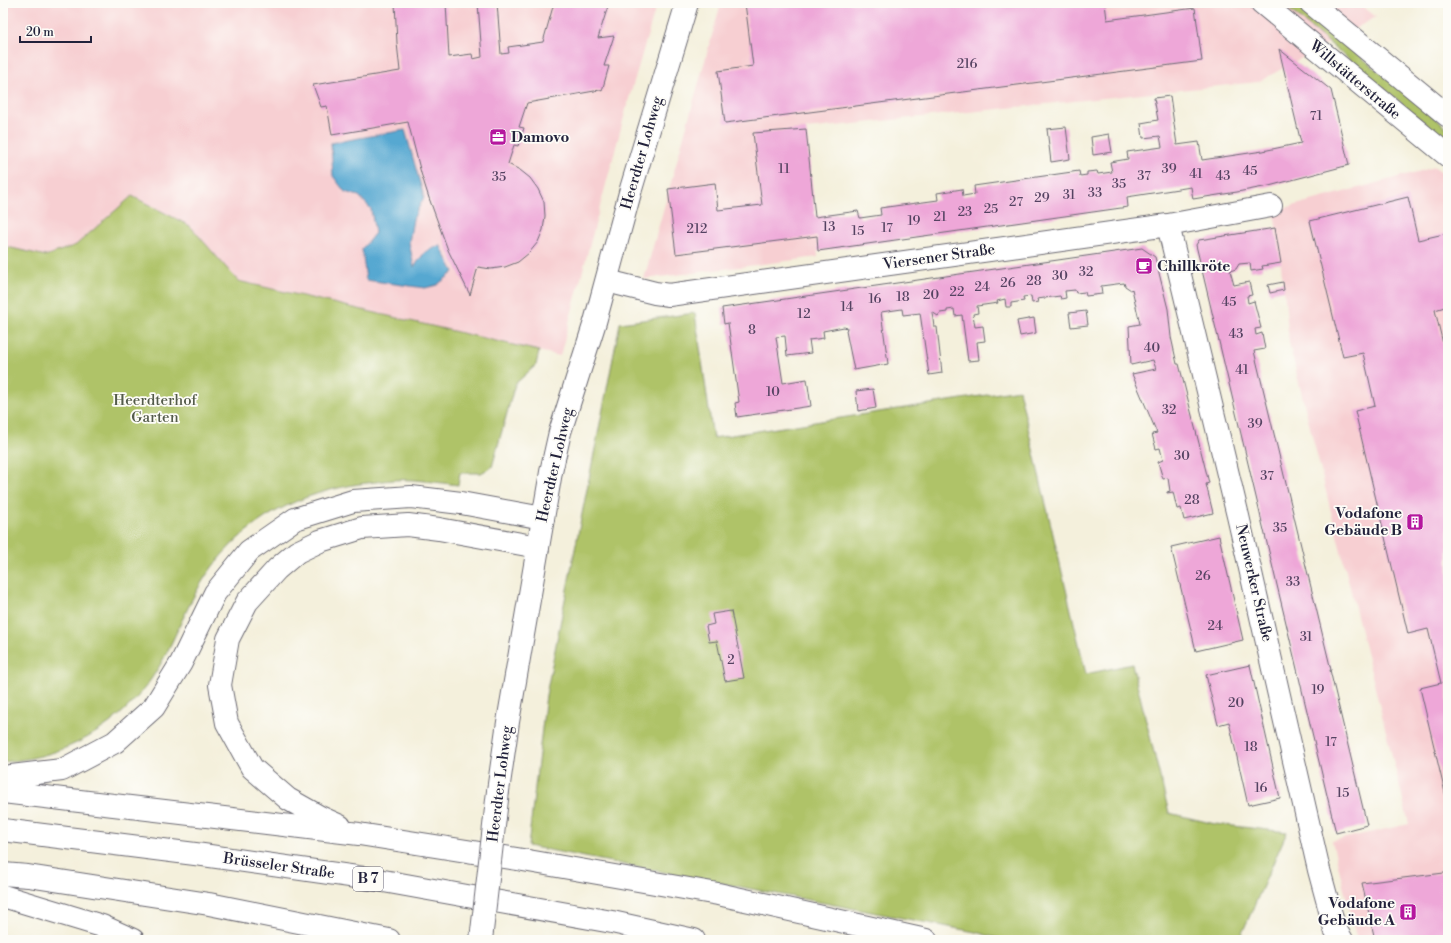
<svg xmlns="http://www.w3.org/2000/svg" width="1451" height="943" viewBox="0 0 1451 943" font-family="'Libre Bodoni',serif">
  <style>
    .built { fill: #f7cfd2 }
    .green { fill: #afc367; stroke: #687251 }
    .water { fill: #56a8d1; stroke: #3c6586 }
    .building { fill: #eea7d8 }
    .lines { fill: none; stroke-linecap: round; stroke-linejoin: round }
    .street-casing { stroke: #6c6a73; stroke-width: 24 }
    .secondary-casing { stroke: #6c6a73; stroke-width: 24 }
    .highway-casing { stroke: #6c6a73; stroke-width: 24 }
    .street { stroke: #fff; stroke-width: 22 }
    .secondary { stroke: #fff; stroke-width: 22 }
    .highway { stroke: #fff; stroke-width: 22 }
    .secondary-bridge-casing { stroke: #6c6a73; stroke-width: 24; stroke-linecap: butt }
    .secondary-bridge { stroke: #fff; stroke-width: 22 }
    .labels { text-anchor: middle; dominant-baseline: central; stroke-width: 3.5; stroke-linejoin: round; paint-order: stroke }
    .number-label { font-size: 13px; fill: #554362 }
    .shield { fill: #fdfcf7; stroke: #646373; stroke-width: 1 }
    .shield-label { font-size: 14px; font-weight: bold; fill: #22223b }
    .street-label { font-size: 15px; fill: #22223b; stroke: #fdfcf7 }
    .poi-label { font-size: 15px; font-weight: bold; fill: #22223b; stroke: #fdfcf7; text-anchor: start }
    .park-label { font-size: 15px; fill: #535a4a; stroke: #fdfcf7 }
  </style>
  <rect width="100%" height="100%" fill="#fdfcf7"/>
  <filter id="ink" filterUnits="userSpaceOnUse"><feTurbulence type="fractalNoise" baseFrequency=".025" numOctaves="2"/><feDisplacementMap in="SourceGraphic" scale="8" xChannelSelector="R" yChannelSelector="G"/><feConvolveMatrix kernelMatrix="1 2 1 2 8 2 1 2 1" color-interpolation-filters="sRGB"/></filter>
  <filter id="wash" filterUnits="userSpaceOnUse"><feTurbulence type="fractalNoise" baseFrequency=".012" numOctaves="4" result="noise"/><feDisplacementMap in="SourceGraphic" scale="16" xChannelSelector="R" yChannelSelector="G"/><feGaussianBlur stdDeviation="0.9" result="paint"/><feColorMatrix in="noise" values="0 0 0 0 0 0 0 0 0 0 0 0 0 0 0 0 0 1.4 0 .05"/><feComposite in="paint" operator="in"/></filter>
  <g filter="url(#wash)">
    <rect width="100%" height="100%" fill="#f4f0dc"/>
    <path class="built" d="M3 3H657L628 102 560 356 237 281 190 226 132 196 76 245 46 256 3 246Z
      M721 3H1359L1376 17 1258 82 806 129 818 257 644 279Z
      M1435 167 1448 177V940H1357L1332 841 1409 824 1289 343 1285 298 1274 211Z"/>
    <path class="green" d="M1287 3H1296L1448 129V142L1285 6Z
      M132 196 190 226 238 281 539 351 536 365 515 384 492 467 481 473H460L458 485C443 483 428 481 413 480 401 479 388 480 376 482 312 488 253 513 213 566 192 593 181 625 166 654 134 718 75 757 3 762V246L46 256 76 245Z
      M695 313 713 438 1019 390 1086 674 1132 664 1169 813 1215 824 1287 832 1239 940H1004L975 932 528 846 546 695 620 323Z"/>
    <path class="water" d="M405 130 424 197 413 219 409 242 414 267 425 252 440 245 454 272 437 285 425 288 366 280 362 249 375 233 371 209 359 196 345 192 333 176 331 143Z"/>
    <g id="blocks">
      <path class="building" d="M395 3H446L449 57 472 54 473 59 482 57 478 3H497L501 54 509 53 508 47 543 42 554 3H609L598 38 614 36 604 66H609L602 91 600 90 527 103 519 127 524 128 518 146 514 145 508 164 520 170 530 178 538 189 544 202 545 216 543 230 538 242 529 253 518 262 505 267 491 269 478 267 470 295 448 250 429 198 421 173 408 122 332 135 327 106 321 107 313 85 400 71 397 43Z
        M745 3H1105L1107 20 1195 8 1202 61 725 123 718 71 753 66Z
        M1279 49 1331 90 1349 165 1269 186 1237 192 1193 199 1191 187 1127 197 1128 207 818 251 817 236 676 254 668 189 715 183 718 210 762 205 753 133 806 129 815 217 858 211 860 218 881 215 880 208 938 200 937 193 962 189 963 196 975 194 974 186 1079 171 1080 176 1087 175V172L1097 171 1098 174 1112 172 1110 162 1128 159 1127 152 1162 147 1160 136 1143 138 1141 123 1158 120 1154 98 1170 96 1177 145 1199 142 1202 160 1263 151 1301 143Z
        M1066 127 1070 159 1051 162 1047 129Z
        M1109 134 1112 152 1093 155 1091 137Z
        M1408 197 1418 240 1448 233V306L1435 310 1448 365 1447 801 1420 688 1441 683 1428 629 1408 634 1355 411 1375 406 1363 353 1343 357 1310 221Z
        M1275 228 1281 263 1262 266 1263 269 1251 271 1250 263 1239 264 1236 269 1230 271 1234 285 1249 282 1252 295 1247 296 1248 303 1254 301 1261 328 1255 329 1256 335 1262 333 1265 349 1254 351 1331 670H1330L1367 825 1336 833 1196 245 1199 240Z
        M1142 248 1155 257 1168 309 1171 337 1177 364H1179L1209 483 1206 484 1213 513 1184 520 1181 508 1177 509 1173 492 1167 493V492L1170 491 1168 478 1163 479 1158 462 1163 460 1160 448 1156 449 1152 434 1157 433 1132 374 1156 369 1153 360 1131 365 1129 326 1140 324 1132 289 1131 290 1125 286 1124 283 1101 286 1102 294 1086 296 1085 292 1076 293 1075 290 1065 291 1066 298 1061 299 1060 296 1037 299 1038 302 1032 303 1031 296 1023 297 1024 301 1011 303V307H1006L1005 299 997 301 998 303 977 306 978 313 973 314 975 327 983 326 985 341 977 342 979 360 968 361 962 315 955 316 954 309 947 310V312L940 313 938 316 932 312 934 327H937L942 373 929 375 920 313 903 315 902 309 881 312 888 364 854 370 846 331 847 328 844 327 823 331 824 338 809 340 811 353 787 356 785 336 776 337 783 383 807 379 811 406 737 417 735 403 739 402 728 323 724 324 722 308Z
        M1283 282 1284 290 1270 293 1268 285Z
        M1086 311 1088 325 1071 327 1069 313Z
        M1034 318 1036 333 1020 336 1017 321Z
        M873 389 876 408 858 411 856 391Z
        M1219 536 1243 640 1196 651 1171 547Z
        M731 611 744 678 725 681 717 641 709 642 706 626 714 624 712 614Z
        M1250 665 1280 798 1248 805 1229 722 1218 725 1206 675Z
        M1444 873H1448V940H1375L1362 883Z"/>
    </g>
  </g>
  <g filter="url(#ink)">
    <use href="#blocks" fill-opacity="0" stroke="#6c6a73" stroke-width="1"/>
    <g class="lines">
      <defs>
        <path id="street" d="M1168 225 1238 516 1319 870 1335 929 1342 940
          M607 281 655 293 669 295 1168 225 1271 206"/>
        <path id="secondary" d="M1262 3 1448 156
          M1311 3 1448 116
          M498 791 508 722 551 472 560 432 595 322 631 189 687 3"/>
        <path id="highway" d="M3 777 62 770 115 742 154 707 181 663 215 593 249 551 295 519 353 501 411 497 461 503 543 518
          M3 792 359 834 517 859 718 894 926 940
          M340 826 320 817 288 799 252 768 227 723 220 685 228 639 247 602 277 569 297 552 320 541 362 528 408 525 439 529 538 547
          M3 830 203 855 378 880 612 922 694 940
          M3 874 28 876 209 904 389 940
          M3 896 102 926 133 940"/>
      </defs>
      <use href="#street" class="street-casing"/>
      <use href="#secondary" class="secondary-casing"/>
      <use href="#highway" class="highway-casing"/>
      <use href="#street" class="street"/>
      <use href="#secondary" class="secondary"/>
      <use href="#highway" class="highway"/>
      <defs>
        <path id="secondary-bridge" d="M481 940 498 791"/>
      </defs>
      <use href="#secondary-bridge" class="secondary-bridge-casing"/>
      <use href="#secondary-bridge" class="secondary-bridge"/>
    </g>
  </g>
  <defs>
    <symbol id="office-square" viewBox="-11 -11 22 22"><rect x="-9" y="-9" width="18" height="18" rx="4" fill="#b5179e" stroke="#fdfcf7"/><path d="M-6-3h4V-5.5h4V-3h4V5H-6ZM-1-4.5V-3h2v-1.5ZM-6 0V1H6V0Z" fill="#fff"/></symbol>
    <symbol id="cafe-square" viewBox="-11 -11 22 22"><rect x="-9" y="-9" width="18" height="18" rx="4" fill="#b5179e" stroke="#fdfcf7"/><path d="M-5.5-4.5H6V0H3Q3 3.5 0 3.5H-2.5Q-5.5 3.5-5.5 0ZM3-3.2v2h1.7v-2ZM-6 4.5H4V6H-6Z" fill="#fff"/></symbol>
    <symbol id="building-square" viewBox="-11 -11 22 22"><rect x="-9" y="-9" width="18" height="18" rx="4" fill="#b5179e" stroke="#fdfcf7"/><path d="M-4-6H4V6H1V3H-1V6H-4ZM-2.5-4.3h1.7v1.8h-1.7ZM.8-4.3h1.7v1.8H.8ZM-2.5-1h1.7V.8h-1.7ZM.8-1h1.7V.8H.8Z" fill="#fff"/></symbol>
  </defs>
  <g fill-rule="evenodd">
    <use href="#office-square" x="488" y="127" width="20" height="20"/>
    <use href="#cafe-square" x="1134" y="256" width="20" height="20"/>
    <use href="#building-square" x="1405" y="512" width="20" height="20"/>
    <use href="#building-square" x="1398" y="902" width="20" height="20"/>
  </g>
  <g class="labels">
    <g class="number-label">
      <text x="967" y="64">216</text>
      <text x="1316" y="116">71</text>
      <text x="784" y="169">11</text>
      <text x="1169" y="169">39</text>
      <text x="1250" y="171">45</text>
      <text x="1196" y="174">41</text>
      <text x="1144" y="176">37</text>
      <text x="1223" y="176">43</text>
      <text x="499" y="177">35</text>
      <text x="1119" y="184">35</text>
      <text x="1095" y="193">33</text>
      <text x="1069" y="195">31</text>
      <text x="1042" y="198">29</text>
      <text x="1016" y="202">27</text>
      <text x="991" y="209">25</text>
      <text x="965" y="212">23</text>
      <text x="940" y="217">21</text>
      <text x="914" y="221">19</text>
      <text x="829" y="227">13</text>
      <text x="887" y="228">17</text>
      <text x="697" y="229">212</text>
      <text x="858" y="231">15</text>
      <text x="1086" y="272">32</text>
      <text x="1060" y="276">30</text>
      <text x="1034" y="281">28</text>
      <text x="1008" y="283">26</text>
      <text x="982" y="287">24</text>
      <text x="957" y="292">22</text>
      <text x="931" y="295">20</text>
      <text x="903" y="297">18</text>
      <text x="875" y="299">16</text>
      <text x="1229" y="302">45</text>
      <text x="847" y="307">14</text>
      <text x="804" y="314">12</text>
      <text x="752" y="330">8</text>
      <text x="1236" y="334">43</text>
      <text x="1152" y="348">40</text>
      <text x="1242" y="370">41</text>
      <text x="773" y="392">10</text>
      <text x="1169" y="410">32</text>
      <text x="1255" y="424">39</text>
      <text x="1182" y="456">30</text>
      <text x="1267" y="476">37</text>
      <text x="1192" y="500">28</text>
      <text x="1280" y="528">35</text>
      <text x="1203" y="576">26</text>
      <text x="1293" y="582">33</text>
      <text x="1215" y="626">24</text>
      <text x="1306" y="637">31</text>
      <text x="731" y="660">2</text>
      <text x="1318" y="690">19</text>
      <text x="1236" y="703">20</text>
      <text x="1331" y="742">17</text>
      <text x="1251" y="747">18</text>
      <text x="1261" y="788">16</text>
      <text x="1343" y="793">15</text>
    </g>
    <rect class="shield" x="353" y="867" width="30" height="24" rx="3"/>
    <g class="shield-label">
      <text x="368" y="879">B 7</text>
    </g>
    <g class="street-label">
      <text transform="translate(1355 80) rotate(40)">Willstätterstraße</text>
      <text transform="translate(642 153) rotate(-74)">Heerdter Lohweg</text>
      <text transform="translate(939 257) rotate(-8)">Viersener Straße</text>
      <text transform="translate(555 465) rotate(-77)">Heerdter Lohweg</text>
      <text transform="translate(1254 583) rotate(77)">Neuwerker Straße</text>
      <text transform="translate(500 784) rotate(-83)">Heerdter Lohweg</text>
      <text transform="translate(279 866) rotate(8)">Brüsseler Straße</text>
    </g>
    <g class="poi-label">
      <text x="511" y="137">Damovo</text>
      <text x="1157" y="266">Chillkröte</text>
      <text x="1402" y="513" text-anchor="end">Vodafone<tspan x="1402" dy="17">Gebäude B</tspan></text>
      <text x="1395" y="903" text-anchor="end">Vodafone<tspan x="1395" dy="17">Gebäude A</tspan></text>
    </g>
    <g class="park-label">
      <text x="155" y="400">Heerdterhof<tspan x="155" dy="17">Garten</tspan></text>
    </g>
  </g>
  <rect width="1451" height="943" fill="none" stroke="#fdfcf7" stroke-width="16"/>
  <path d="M20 36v6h71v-6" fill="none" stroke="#22223b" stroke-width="2"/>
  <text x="26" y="36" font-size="12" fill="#22223b" stroke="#fdfcf7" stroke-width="3" paint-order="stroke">20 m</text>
</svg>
